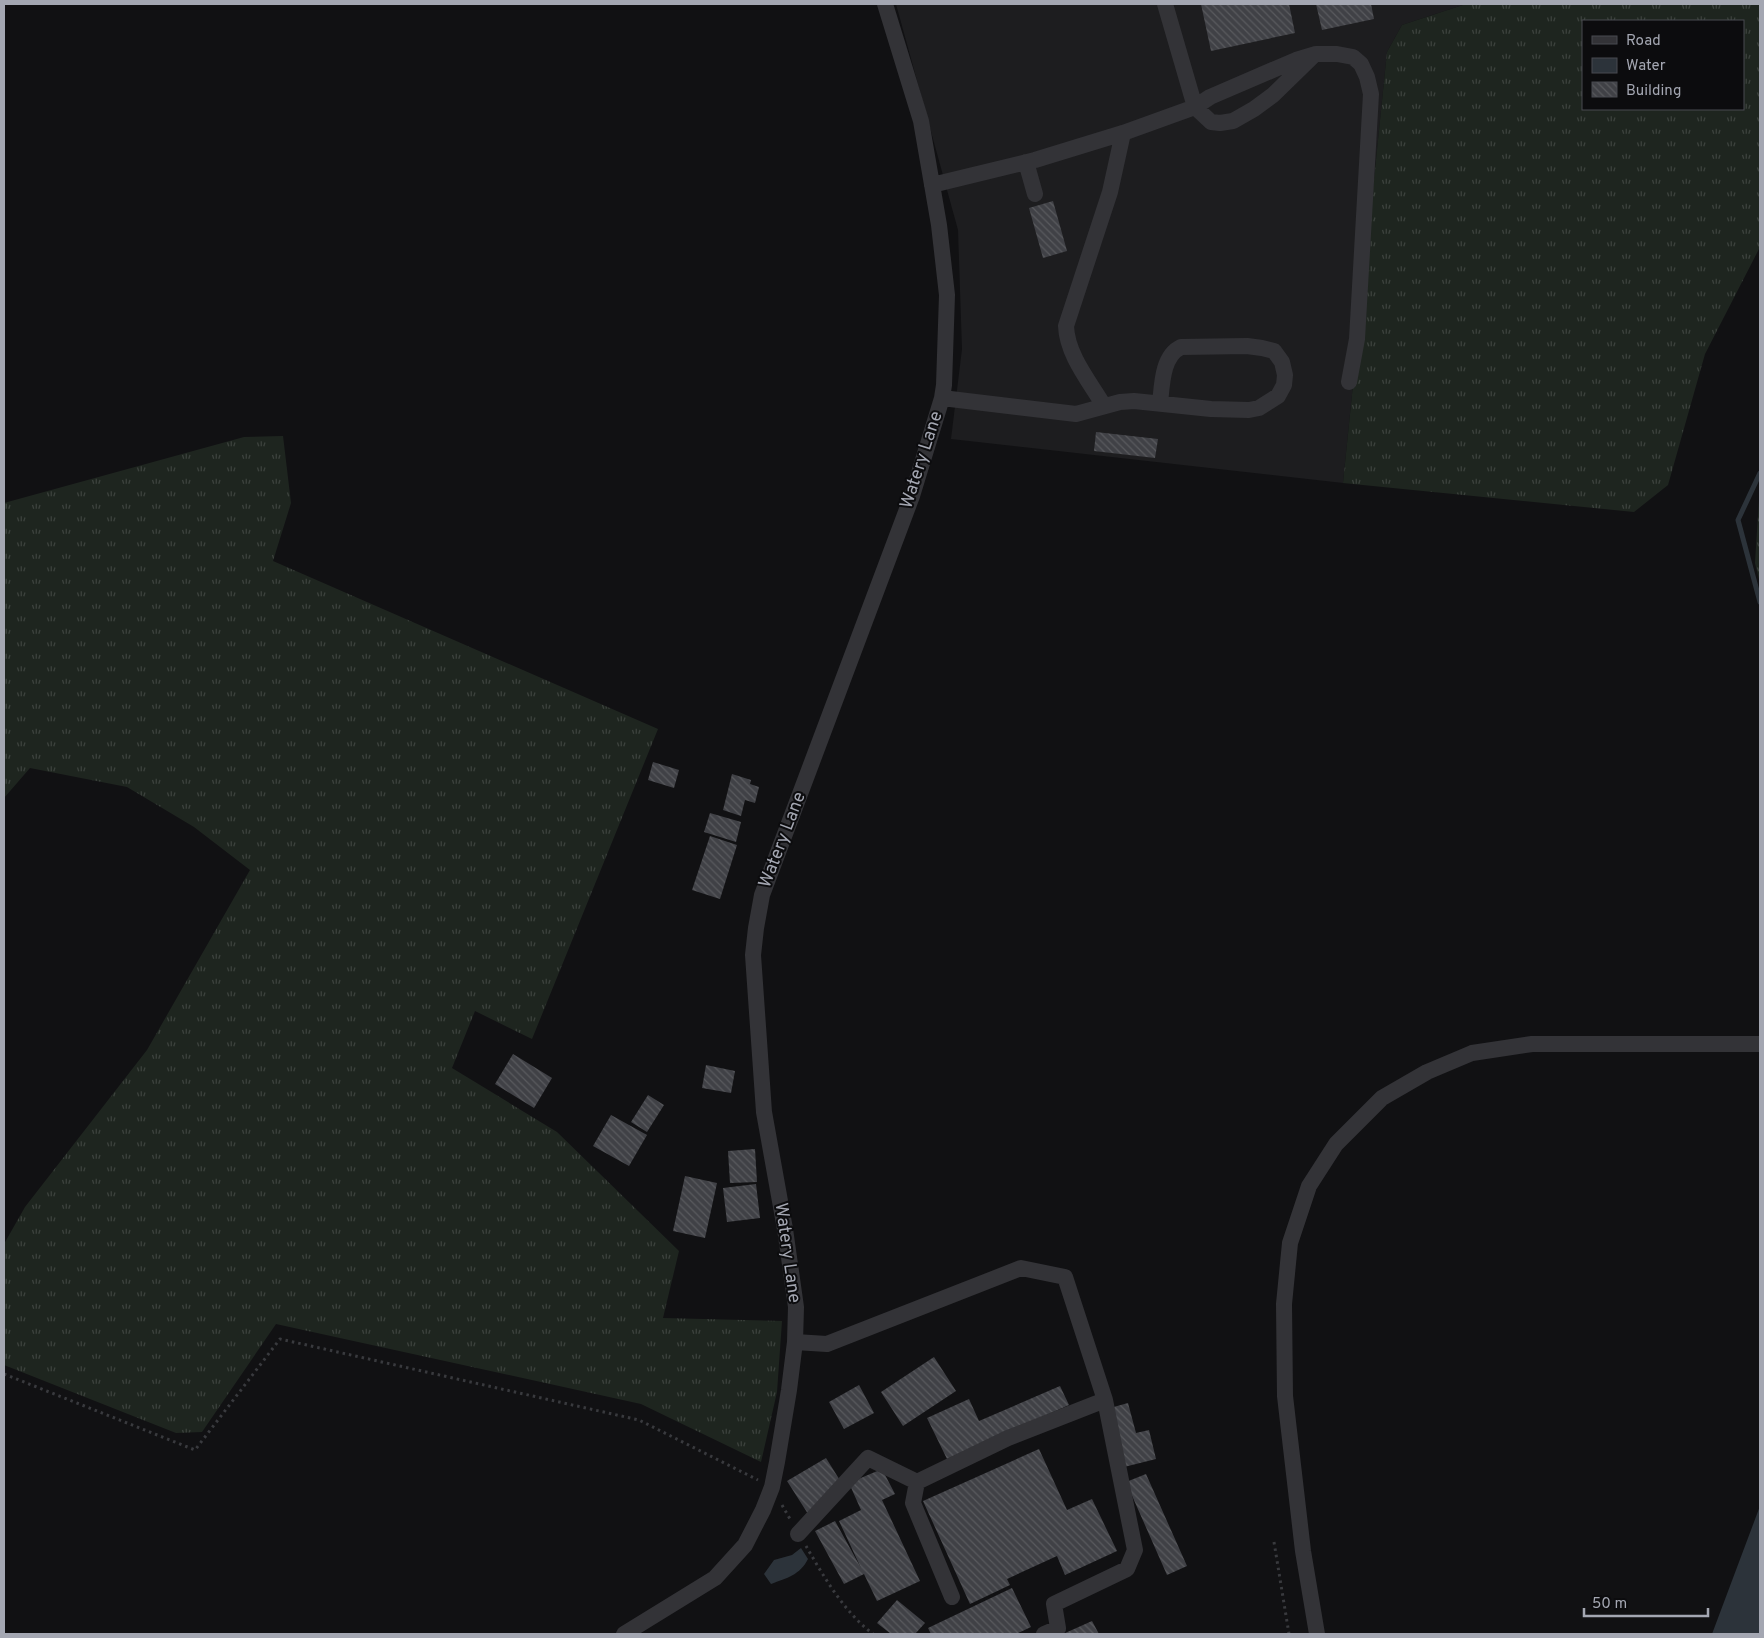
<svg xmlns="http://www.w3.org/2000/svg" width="1764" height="1638" viewBox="0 0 1764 1638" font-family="Overpass,sans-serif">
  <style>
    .built { fill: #1d1d1f }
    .grass { fill: url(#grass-tufts); fill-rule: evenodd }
    .water { fill: #2c333a }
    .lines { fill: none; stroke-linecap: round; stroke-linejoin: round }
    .stream { stroke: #2c333a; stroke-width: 5 }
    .building { fill: url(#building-back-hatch) }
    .path { stroke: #393a3e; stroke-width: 3; stroke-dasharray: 2.5 4; stroke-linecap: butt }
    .minor { stroke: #333337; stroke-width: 16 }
    .labels { text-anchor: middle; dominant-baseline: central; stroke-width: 4; stroke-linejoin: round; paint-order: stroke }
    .street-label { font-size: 18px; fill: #a4a7b2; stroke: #0c0c0e }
  </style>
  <defs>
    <pattern id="grass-tufts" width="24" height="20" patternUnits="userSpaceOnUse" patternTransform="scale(1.25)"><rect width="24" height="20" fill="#1e251f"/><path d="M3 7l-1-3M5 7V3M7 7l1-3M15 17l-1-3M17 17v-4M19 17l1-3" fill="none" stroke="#3c423d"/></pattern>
    <pattern id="building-back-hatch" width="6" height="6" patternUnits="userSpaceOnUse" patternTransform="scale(1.25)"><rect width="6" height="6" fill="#404146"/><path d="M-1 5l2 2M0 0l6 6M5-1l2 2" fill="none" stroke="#595a5e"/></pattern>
  </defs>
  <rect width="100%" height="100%" fill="#111113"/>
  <path class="built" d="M896 4H1466L1402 25 1387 52 1343 483 951 439 962 349 958 230Z"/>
  <path class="grass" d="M1466 4H1760V247L1705 354 1668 485 1634 512 1343 483 1387 52 1402 25ZM1583 21H1743V109H1583Z
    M283 436 291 503 273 561 658 729 532 1039 475 1011 452 1068 557 1132 679 1251 663 1318 782 1321 777 1392 761 1462 641 1404 276 1324 202 1432 176 1433 4 1365V1244L25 1207 147 1050 250 870 194 827 127 787 30 768 4 798V503L244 437Z
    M1760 497V583L1755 563 1759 500Z"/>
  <path class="water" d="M1760 1506V1634H1712Z
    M801 1548 808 1559C800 1575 787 1578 771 1584L764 1574 774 1560 792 1555Z"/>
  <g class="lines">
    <path class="stream" d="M1760 473 1738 520 1760 602"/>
  </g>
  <path class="building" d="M1201 4H1289L1295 33 1211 51Z
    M1316 4H1371L1374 19 1322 30Z
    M1053 201 1067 251 1043 258 1029 208Z
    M1096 432 1158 439 1155 458 1094 451Z
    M653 762 679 770 674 788 648 780Z
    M732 774 751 780 750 784 759 787 755 803 745 800 741 816 723 810Z
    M710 813 741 822 736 842 704 832Z
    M710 836 737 845 720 899 692 890Z
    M513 1054 552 1078 534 1108 495 1084Z
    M706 1065 735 1071 731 1093 702 1088Z
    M648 1095 664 1105 647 1132 631 1122Z
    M611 1115 647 1135 629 1166 593 1146Z
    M755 1149 757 1182 730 1183 728 1151Z
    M685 1176 717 1183 705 1238 673 1231Z
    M756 1184 760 1218 727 1222 723 1188Z
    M934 1357 956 1391 903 1426 881 1392Z
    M859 1385 874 1413 844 1429 829 1402Z
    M1060 1386 1069 1405 947 1459 927 1418 969 1399 979 1421Z
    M1128 1403 1136 1433 1149 1430 1156 1459 1124 1467 1110 1408Z
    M1039 1449 1067 1510 1092 1499 1117 1551 1065 1575 1057 1556 1007 1579 1010 1585 970 1604 923 1501Z
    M826 1458 841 1482 810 1517 787 1481Z
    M882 1469 895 1494 882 1500 920 1581 877 1601 864 1574 844 1584 815 1531 835 1521 861 1568 839 1521 861 1510 849 1483Z
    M1146 1474 1187 1566 1167 1575 1126 1482Z
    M1012 1588 1031 1627 1016 1634H931L928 1628Z
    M897 1600 925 1623 915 1634H891L877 1623Z
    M1092 1621 1099 1634H1063Z"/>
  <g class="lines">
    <path class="path" d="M4 1374 195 1450 280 1339 639 1420 758 1480
      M782 1505 790 1519
      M1274 1542 1289 1634
      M806 1546C824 1577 844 1612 873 1634"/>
    <path class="minor" d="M1165 4 1195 107 1211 122 1220 123 1233 121 1254 109 1273 95 1313 56
      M1026 162 1035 194
      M932 185 1035 160 1123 133 1195 107 1210 97 1296 60 1316 54H1337L1353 57 1361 64 1367 77 1371 94 1357 339 1349 382
      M942 398 1076 414 1120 402 1134 401 1211 409 1249 410 1259 408 1278 396 1284 385 1285 375 1282 362 1274 351 1262 348 1247 346 1181 347C1162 356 1162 385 1160 404
      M1104 406C1090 382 1067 355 1066 326L1110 192 1123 133
      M795 1342 827 1344 1021 1268 1065 1277 1105 1400 1008 1438 917 1482 913 1503 952 1597
      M798 1534 868 1458 917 1482
      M624 1634 715 1578 745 1545 763 1510 772 1487 777 1462 789 1390 795 1342 796 1307 785 1229 764 1112 753 955 756 928 762 895 912 496 942 398 944 385 947 295 939 225 921 121 885 4
      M1044 1634 1058 1628 1054 1604 1127 1569 1135 1550 1105 1400
      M1317 1634 1303 1551 1285 1396 1284 1304 1290 1243 1309 1186 1336 1144 1382 1098 1427 1072 1472 1053 1532 1044H1760"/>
  </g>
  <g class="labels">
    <g class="street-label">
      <text transform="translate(922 460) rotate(-72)">Watery Lane</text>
      <text transform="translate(783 840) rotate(-69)">Watery Lane</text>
      <text transform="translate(787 1253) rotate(82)">Watery Lane</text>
    </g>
  </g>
  <rect width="1764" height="1638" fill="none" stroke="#a4a7b2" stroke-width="10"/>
  <rect x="1582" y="20" width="162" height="90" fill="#0c0c0e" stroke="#494a50"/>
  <rect x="1592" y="36" width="25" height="8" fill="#333337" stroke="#494a50"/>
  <text x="1626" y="45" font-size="15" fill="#a4a7b2">Road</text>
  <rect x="1592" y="58" width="25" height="15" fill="#2c333a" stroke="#494a50"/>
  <text x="1626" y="70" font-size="15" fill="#a4a7b2">Water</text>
  <rect x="1592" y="82" width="25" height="15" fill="url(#building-back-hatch)" stroke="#494a50"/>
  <text x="1626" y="95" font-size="15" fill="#a4a7b2">Building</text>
  <path d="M1584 1608v8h124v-8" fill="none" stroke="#a4a7b2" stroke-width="2.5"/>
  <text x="1592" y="1608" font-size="15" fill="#a4a7b2" stroke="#0c0c0e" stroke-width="4" paint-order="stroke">50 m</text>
</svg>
